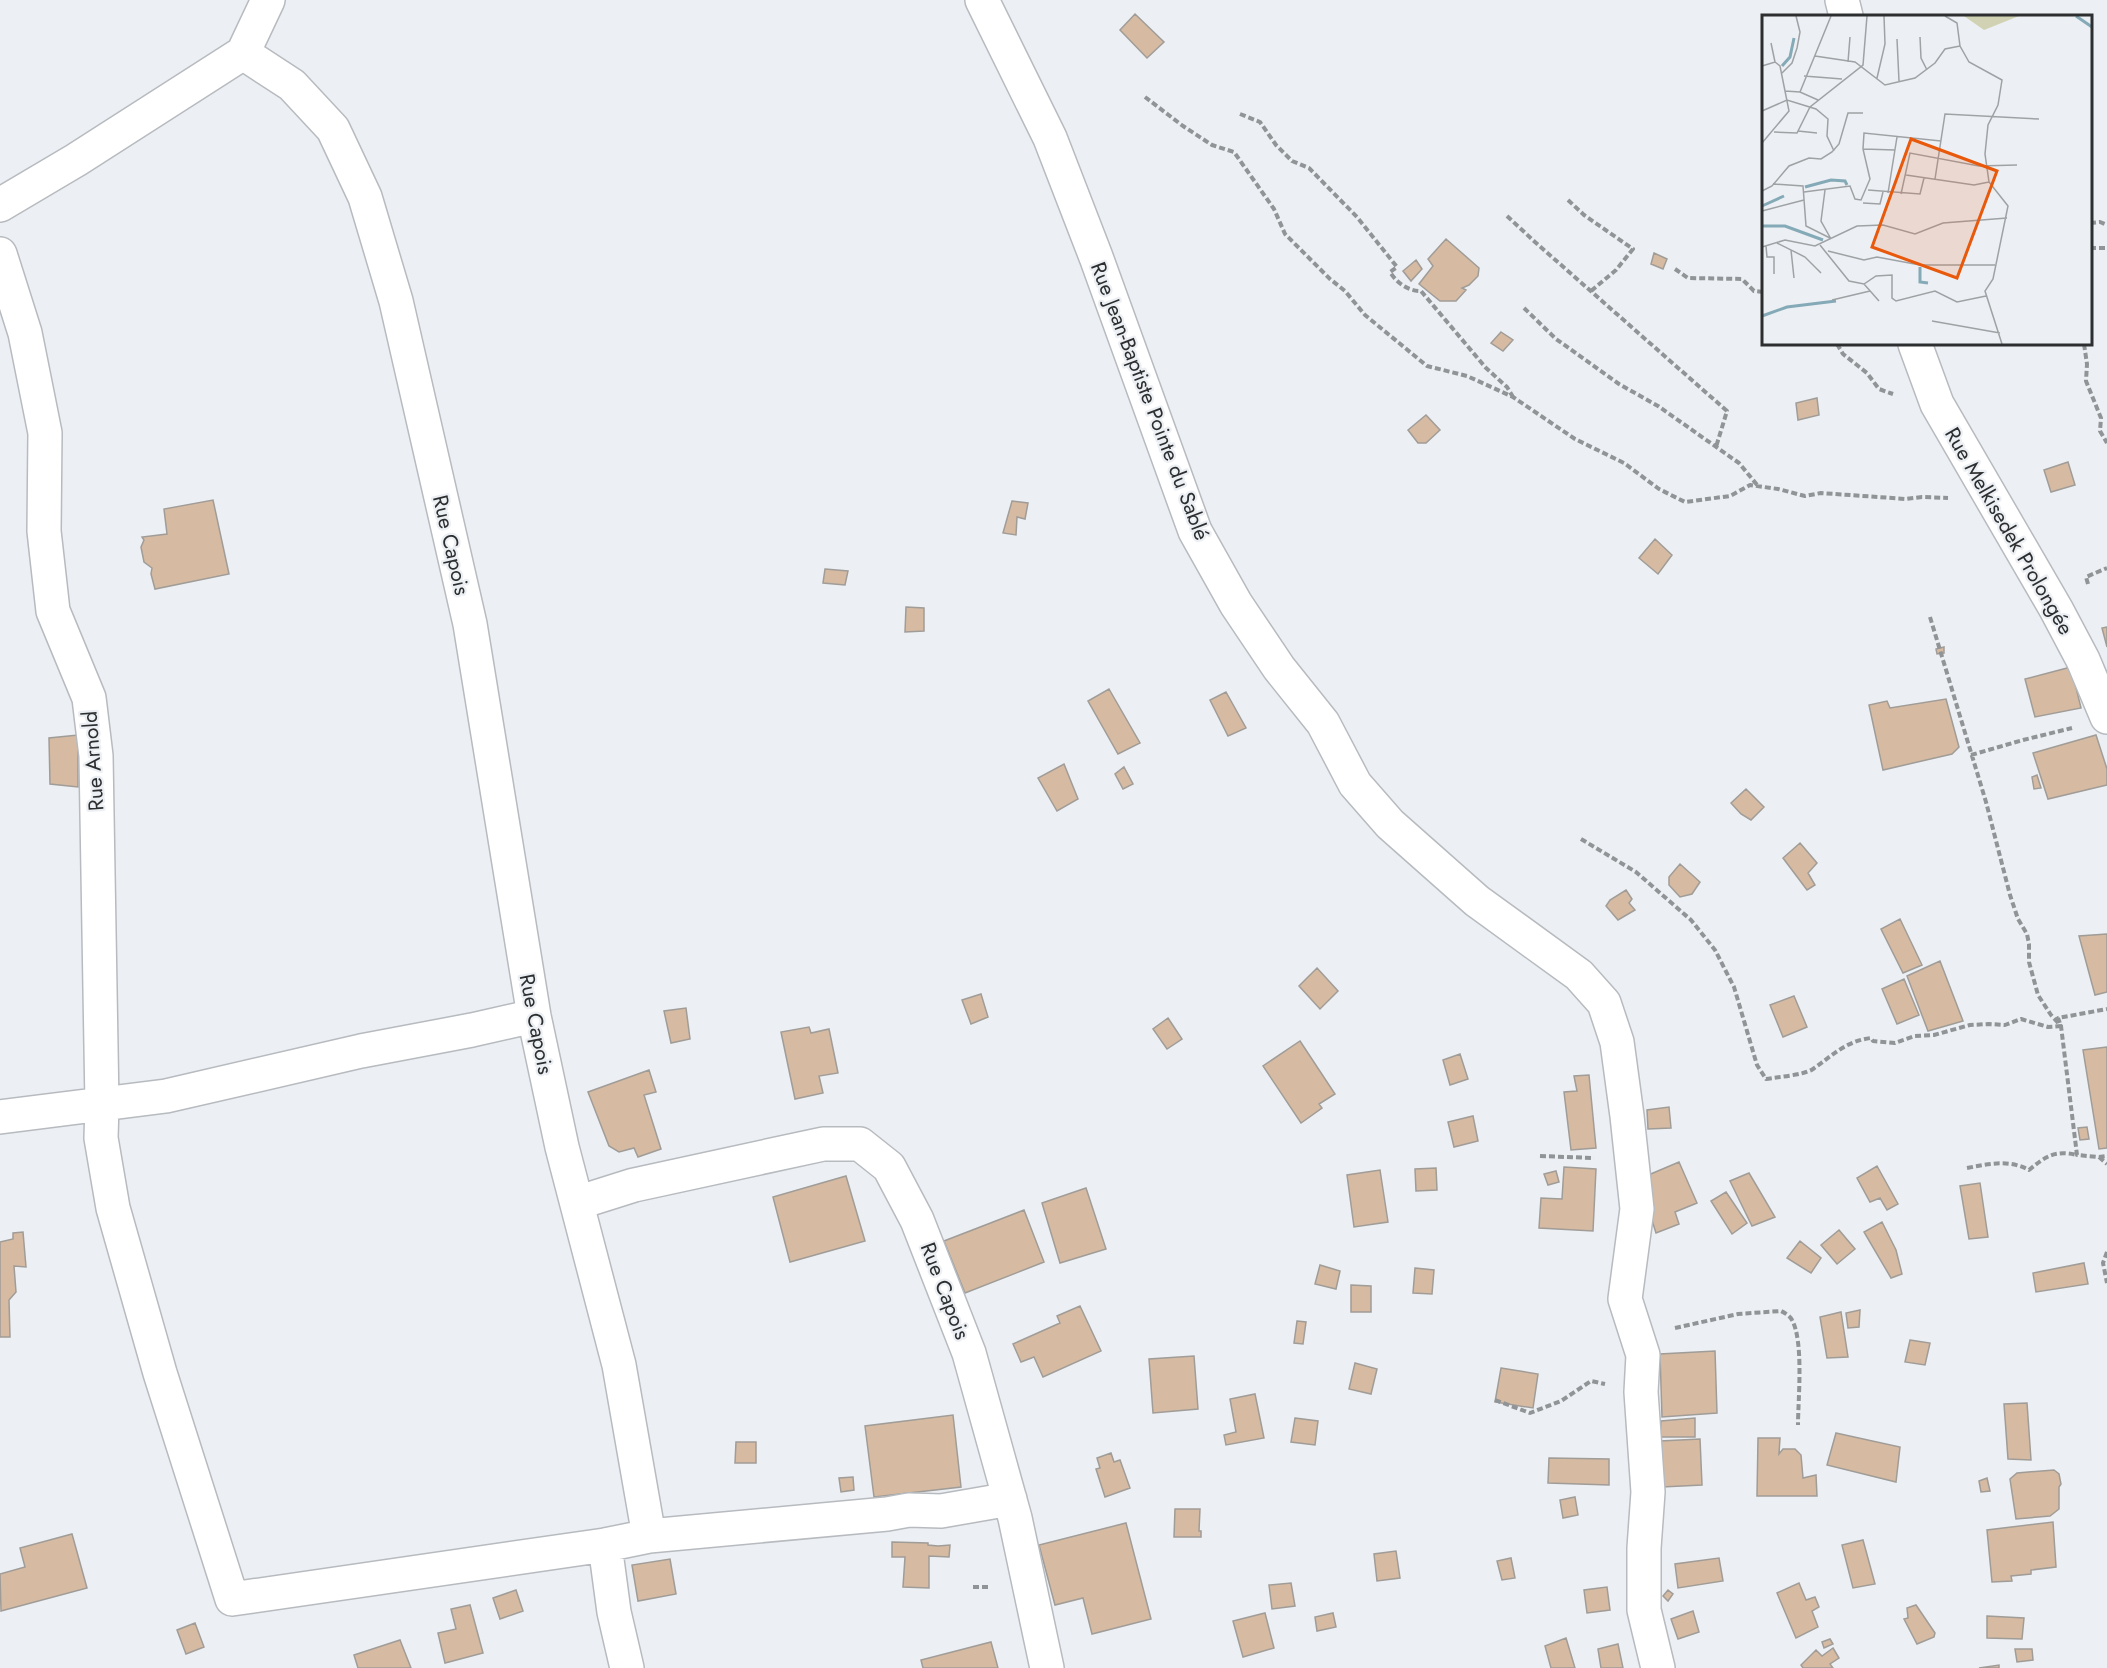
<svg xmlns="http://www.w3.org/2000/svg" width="2107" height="1668" viewBox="0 0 2107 1668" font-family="Jost,sans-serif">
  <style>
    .building { fill: #d6bba2; stroke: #a09c98; stroke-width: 1.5 }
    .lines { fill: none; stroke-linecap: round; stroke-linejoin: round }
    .minor-casing { stroke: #b7bbbf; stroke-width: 36 }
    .path { stroke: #919496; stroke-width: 4; stroke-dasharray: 6 3; stroke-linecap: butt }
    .minor { stroke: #fff; stroke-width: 33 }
    .labels { text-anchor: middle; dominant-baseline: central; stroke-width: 4.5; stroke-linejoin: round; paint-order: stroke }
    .street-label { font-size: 21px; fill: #2c2e2f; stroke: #eceff3 }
    .inset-river { fill: none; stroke: #84aab7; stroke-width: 3 }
    .inset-road { fill: none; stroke: #9fa2a5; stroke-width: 1.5 }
    .view { fill: #e8590c; fill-opacity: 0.15; stroke: #e8590c; stroke-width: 3 }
    .inset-edge { fill: none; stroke: #2c2e2f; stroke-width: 3 }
  </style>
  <rect width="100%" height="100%" fill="#eceff3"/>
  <path class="building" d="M1135 14 1164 42 1147 58 1120 30Z
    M1446 239 1479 268 1478 276 1469 285 1462 288 1466 290 1456 301H1440L1419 284 1433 266 1428 259Z
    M1654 253 1667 259 1663 269 1651 264Z
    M1416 260 1422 269 1411 281 1403 271Z
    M1501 332 1513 340 1503 351 1491 343Z
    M1817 398 1819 415 1798 420 1796 403Z
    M1426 415 1440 430 1426 443H1418L1408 430Z
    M2068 462 2075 485 2051 492 2044 470Z
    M213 500 229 574 155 589 151 574 152 568 144 562 141 547 144 540 142 537 167 534 164 509Z
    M1012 501 1028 503 1025 519 1017 517 1016 535 1003 533Z
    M1655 539 1672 555 1658 574 1639 558Z
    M825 569 848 571 845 585 823 583Z
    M906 607 924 608V631L905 632Z
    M2107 627V647L2102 628Z
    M1944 647V653L1937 654 1936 649Z
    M2071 667 2081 708 2035 717 2025 679Z
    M1109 689 1140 743 1118 754 1088 701Z
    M1226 692 1246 728 1228 736 1210 700Z
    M1946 699 1959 747 1952 754 1883 770 1869 705 1887 701 1890 708Z
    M78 735V787L50 784 49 738Z
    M2096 735 2107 769V785L2048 799 2033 753Z
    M1064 764 1078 799 1057 811 1038 778Z
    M1124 767 1133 784 1123 789 1115 774Z
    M2037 775 2041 788 2034 789 2032 777Z
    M1746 789 1764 807 1751 820 1741 814 1731 803Z
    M1800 843 1817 863 1808 873 1815 885 1807 890 1783 858Z
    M1680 864 1700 882 1692 894 1680 897 1669 885V877Z
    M1626 890 1632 899 1629 903 1635 910 1618 920 1606 906 1610 900Z
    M1900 919 1922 965 1903 973 1881 929Z
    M2107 934V992L2095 995 2079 936Z
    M1940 961 1963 1021 1928 1031 1907 976Z
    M1317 968 1338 991 1320 1009 1299 986Z
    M1904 979 1919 1015 1897 1024 1882 989Z
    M981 994 988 1017 971 1024 962 1000Z
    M1794 996 1807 1027 1783 1037 1770 1005Z
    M686 1008 690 1039 671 1043 664 1011Z
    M1168 1018 1182 1039 1167 1049 1153 1029Z
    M809 1027 811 1033 829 1029 838 1073 819 1076 823 1093 795 1099 781 1032Z
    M1300 1041 1335 1094 1319 1104 1322 1108 1301 1123 1263 1066Z
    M2107 1047V1148L2099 1149 2083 1050Z
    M1460 1054 1468 1079 1450 1085 1443 1060Z
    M649 1070 656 1092 644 1095 661 1149 638 1157 634 1148 619 1152 609 1146 588 1092Z
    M1589 1075 1596 1148 1571 1150 1564 1092 1577 1091 1574 1076Z
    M1669 1107 1671 1128 1648 1129 1647 1110Z
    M1473 1116 1478 1141 1454 1147 1448 1122Z
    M2087 1127 2089 1139 2080 1140 2078 1128Z
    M1679 1162 1697 1203 1675 1212 1679 1224 1656 1233 1639 1179Z
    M1877 1166 1898 1204 1887 1210 1880 1198 1870 1202 1857 1178Z
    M1564 1167 1596 1169 1593 1231 1539 1228 1541 1198 1562 1199Z
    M1436 1168 1437 1190 1416 1191 1415 1169Z
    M1380 1170 1388 1222 1354 1227 1347 1175Z
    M1556 1171 1559 1182 1548 1185 1544 1174Z
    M1749 1173 1775 1217 1752 1226 1730 1181Z
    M846 1176 865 1241 790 1262 773 1197Z
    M1980 1183 1988 1237 1969 1239 1960 1186Z
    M1086 1188 1106 1249 1060 1263 1042 1203Z
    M1726 1192 1747 1223 1732 1234 1711 1201Z
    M1024 1210 1044 1262 965 1293 944 1241Z
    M1882 1222 1896 1250 1902 1274 1891 1278 1864 1232Z
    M1839 1230 1855 1249 1837 1264 1821 1245Z
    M23 1232 26 1267 14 1266 16 1292 9 1300 10 1337H0V1242L13 1239V1233Z
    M1800 1241 1821 1258 1811 1273 1787 1258Z
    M2084 1263 2088 1284 2036 1292 2033 1273Z
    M1320 1265 1340 1271 1336 1289 1315 1284Z
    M1415 1268 1434 1270 1432 1294 1413 1293Z
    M1351 1285 1371 1286V1312H1351Z
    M1080 1306 1101 1351 1043 1377 1034 1357 1021 1362 1013 1344 1060 1323 1057 1316Z
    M1860 1310 1859 1327 1848 1328 1846 1313Z
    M1841 1312 1848 1357 1827 1358 1820 1317Z
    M1297 1321 1306 1322 1303 1344 1294 1343Z
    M1910 1340 1930 1343 1925 1365 1905 1362Z
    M1715 1351 1717 1413 1662 1417 1660 1354Z
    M1194 1356 1198 1409 1153 1413 1149 1359Z
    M1355 1363 1377 1369 1371 1394 1349 1389Z
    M1501 1368 1538 1374 1533 1408 1495 1402Z
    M1255 1394 1264 1438 1226 1445 1224 1435 1236 1432 1230 1399Z
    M2027 1403 2031 1460 2008 1459 2004 1404Z
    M953 1415 961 1487 874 1497 865 1426Z
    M1295 1418 1318 1421 1315 1445 1291 1442Z
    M1695 1418V1437H1660L1661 1421Z
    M1836 1433 1900 1447 1896 1482 1827 1465Z
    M1758 1438H1780L1779 1454 1783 1449H1795L1801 1455 1803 1478 1816 1475 1817 1496H1757Z
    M1700 1439 1702 1485 1662 1487 1660 1441Z
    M736 1442H756V1463H735Z
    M1111 1453 1114 1462 1120 1460 1130 1488 1105 1497 1096 1469 1100 1468 1097 1458Z
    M1549 1458 1609 1459V1485L1548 1483Z
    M2054 1470 2059 1474 2061 1484 2059 1487V1509L2050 1516 2016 1519 2010 1479 2017 1473Z
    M853 1477 854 1490 841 1492 839 1478Z
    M1987 1478 1990 1491 1981 1492 1979 1481Z
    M1575 1497 1578 1515 1563 1518 1560 1500Z
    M1175 1509H1200L1199 1531H1201V1537H1174Z
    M2053 1522 2056 1567 2031 1570V1574L2011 1576 2012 1581 1992 1582 1987 1530Z
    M1126 1523 1151 1619 1092 1634 1083 1598 1055 1605 1039 1545Z
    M72 1534 87 1588 1 1611 0 1574 25 1567 20 1548Z
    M1863 1540 1875 1584 1853 1588 1842 1545Z
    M892 1542 928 1543V1545L938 1546 950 1545 949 1557 929 1556V1588L903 1587 905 1557H892Z
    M1396 1551 1400 1578 1377 1581 1374 1554Z
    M1511 1558 1515 1578 1502 1580 1497 1561Z
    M1719 1558 1723 1581 1678 1588 1675 1564Z
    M670 1559 676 1594 638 1601 632 1565Z
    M1291 1583 1295 1606 1272 1609 1269 1585Z
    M1799 1583 1806 1600 1815 1597 1819 1607 1812 1611 1818 1627 1796 1638 1777 1593Z
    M1607 1587 1610 1610 1587 1613 1584 1590Z
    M516 1590 523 1611 500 1619 493 1598Z
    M1668 1590 1673 1594 1668 1601 1663 1596Z
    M470 1605 483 1653 445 1663 438 1633 456 1629 451 1609Z
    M1916 1605 1935 1633 1934 1637 1917 1644 1904 1619 1908 1618 1907 1608Z
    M1693 1611 1699 1632 1678 1639 1671 1619Z
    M1265 1613 1274 1648 1243 1657 1233 1621Z
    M1333 1613 1336 1627 1317 1631 1315 1617Z
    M1987 1616 2024 1618 2022 1639 1987 1638Z
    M195 1623 204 1647 186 1654 177 1630Z
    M1566 1638 1575 1668H1551L1545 1646Z
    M1830 1639 1833 1644 1824 1648 1822 1642Z
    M400 1640 411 1668H358L354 1655Z
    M991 1642 998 1668H923L921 1660Z
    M1618 1644 1623 1668H1601L1598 1649Z
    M1833 1648 1839 1658 1830 1664 1833 1668H1803L1801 1665 1816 1650 1822 1656Z
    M2015 1649H2032L2033 1660 2017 1662Z
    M1999 1665V1668H1979Z"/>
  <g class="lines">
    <defs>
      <path id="minor" d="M982 0 1050 138 1096 257 1195 531 1236 604 1279 668 1323 723 1355 784 1390 824 1477 901 1579 975 1604 1003 1617 1042 1627 1116 1637 1209 1625 1299 1643 1355 1641 1392 1648 1492 1644 1548V1610L1658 1668
        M1842 0 1846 16
        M243 53 292 85 333 129 365 197 396 301 470 624 534 1016 562 1147 619 1365 649 1536
        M0 205 76 160 243 53 268 0
        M0 254 25 333 45 433 44 531 53 611 89 698 96 756 102 1105 101 1138 113 1208 160 1373 232 1599 605 1545 649 1536 887 1514 909 1510 941 1511 1010 1499
        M1915 344 1937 404 2056 609 2083 660 2107 717
        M0 1117 166 1096 361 1051 472 1030 534 1016
        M577 1203 634 1185 823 1144H860L889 1167 917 1220 969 1353 1015 1518 1047 1668
        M605 1545 614 1612 627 1668"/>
    </defs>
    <use href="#minor" class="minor-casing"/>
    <path class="path" d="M1145 97 1183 126 1212 145 1234 152 1274 209 1285 234 1330 279 1345 291 1365 315 1427 366 1467 376 1513 397 1575 439 1624 463 1659 489 1685 502 1730 496 1750 485 1778 489 1805 496 1821 493 1906 499 1922 497 1948 498
      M1240 114 1260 122 1276 145 1292 161 1309 168 1357 217 1397 267 1390 272C1397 283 1408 291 1421 291L1486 368 1507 387 1513 397
      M1568 200 1584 215 1633 249 1616 270 1591 291
      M1507 216 1535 242 1727 411 1716 447
      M2090 223 2100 222 2107 225
      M2090 248H2107
      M1675 269 1688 278 1742 279 1754 291 1764 292
      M1524 308 1556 339 1619 384 1658 406 1739 463 1758 486
      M1837 344 1843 354 1867 373 1879 389 1893 394
      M2084 344 2087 364 2086 381 2101 418 2100 431 2107 443
      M2088 584 2086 577 2107 568
      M1930 617 1986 802 2010 895 2018 919 2027 934 2029 944V962L2038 995 2051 1015 2061 1026 2077 1155 2099 1157 2107 1156
      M1971 755 2023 740 2072 728
      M1581 839 1636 872 1691 920 1715 950 1734 987 1757 1065 1766 1079C1778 1077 1804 1075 1813 1069 1833 1055 1846 1041 1871 1038L1873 1041 1895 1043 1915 1036 1934 1035 1970 1025 1989 1024 2005 1025 2021 1019 2048 1027 2061 1026 2058 1018 2107 1009
      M1540 1156 1594 1158
      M2099 1157 2107 1164
      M1967 1168C1989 1164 2009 1159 2029 1170 2046 1156 2055 1150 2077 1155
      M2107 1252 2103 1263 2107 1283
      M1675 1328 1738 1314 1781 1311C1785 1313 1790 1316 1792 1320 1804 1342 1798 1400 1798 1425
      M1495 1400 1530 1413 1561 1401 1591 1381 1605 1384
      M973 1587H990"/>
    <use href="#minor" class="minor"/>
  </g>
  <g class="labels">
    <g class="street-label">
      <text transform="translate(1150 401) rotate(69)">Rue Jean-Baptiste Pointe du Sablé</text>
      <text transform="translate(2009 531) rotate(60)">Rue Melkisedek Prolongée</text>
      <text transform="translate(451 545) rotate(77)">Rue Capois</text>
      <text transform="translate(93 761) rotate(-94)">Rue Arnold</text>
      <text transform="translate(536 1024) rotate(79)">Rue Capois</text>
      <text transform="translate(945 1291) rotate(69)">Rue Capois</text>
    </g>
  </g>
  <g transform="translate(1762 15)">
    <rect width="330" height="330" fill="#eceff3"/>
    <path d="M202 1H257L222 15Z" fill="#d1d2b3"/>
    <path class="inset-river" d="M314 1 330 12M20 51 28 42 32 23M43 172 69 165 83 166 85 170M0 191 22 181M0 211H23L61 225M158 252V267L166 268M0 301 25 292 74 286"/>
    <path class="inset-road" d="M183 1 195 8 198 31 207 47 240 65 236 90 226 110 223 139 227 167 246 191 231 264 223 276 240 329M158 22 159 43 165 55M135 24 137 66M9 28 13 47M53 41 93 47 123 70 153 63 173 48 183 34 198 31M86 47 88 22M0 51 13 47 18 51 27 96 0 128M20 58 30 48 35 33 38 17 34 1M42 61 80 64M115 63 123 29 122 1M23 76 38 77 56 85M38 77 69 1M0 96 25 85 54 94 66 104 65 121 72 136M36 116 55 118M12 117 35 118 48 92 101 50 105 1M101 134 133 135M144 160 212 170 227 167M173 164 183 99 277 104M11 169 41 171 44 211 68 223M63 175 59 206 69 224M106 175 158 179 162 163M0 176 10 171 27 151 47 143 59 144 70 137 77 129 86 98H101M42 177 88 171 93 184 99 185 108 164 101 134 102 118 179 126M126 178 135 122M139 179 148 138 217 151 255 150M101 188 118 189 121 177M0 196 42 185M15 228 43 242 59 258M58 230 87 266 102 269 114 261 130 260V283L134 286 173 276 195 287 224 281M4 231 5 242H12V259M0 232 23 225 53 231 95 211 121 210 153 219 181 208 245 203M29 235 32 263M66 236 102 245 115 242 158 250H233M102 269 117 286M70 285 108 276M170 306 238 318"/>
    <path class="view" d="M149 124 235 156 195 263 110 232Z"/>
    <rect width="330" height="330" class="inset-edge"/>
  </g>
</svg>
